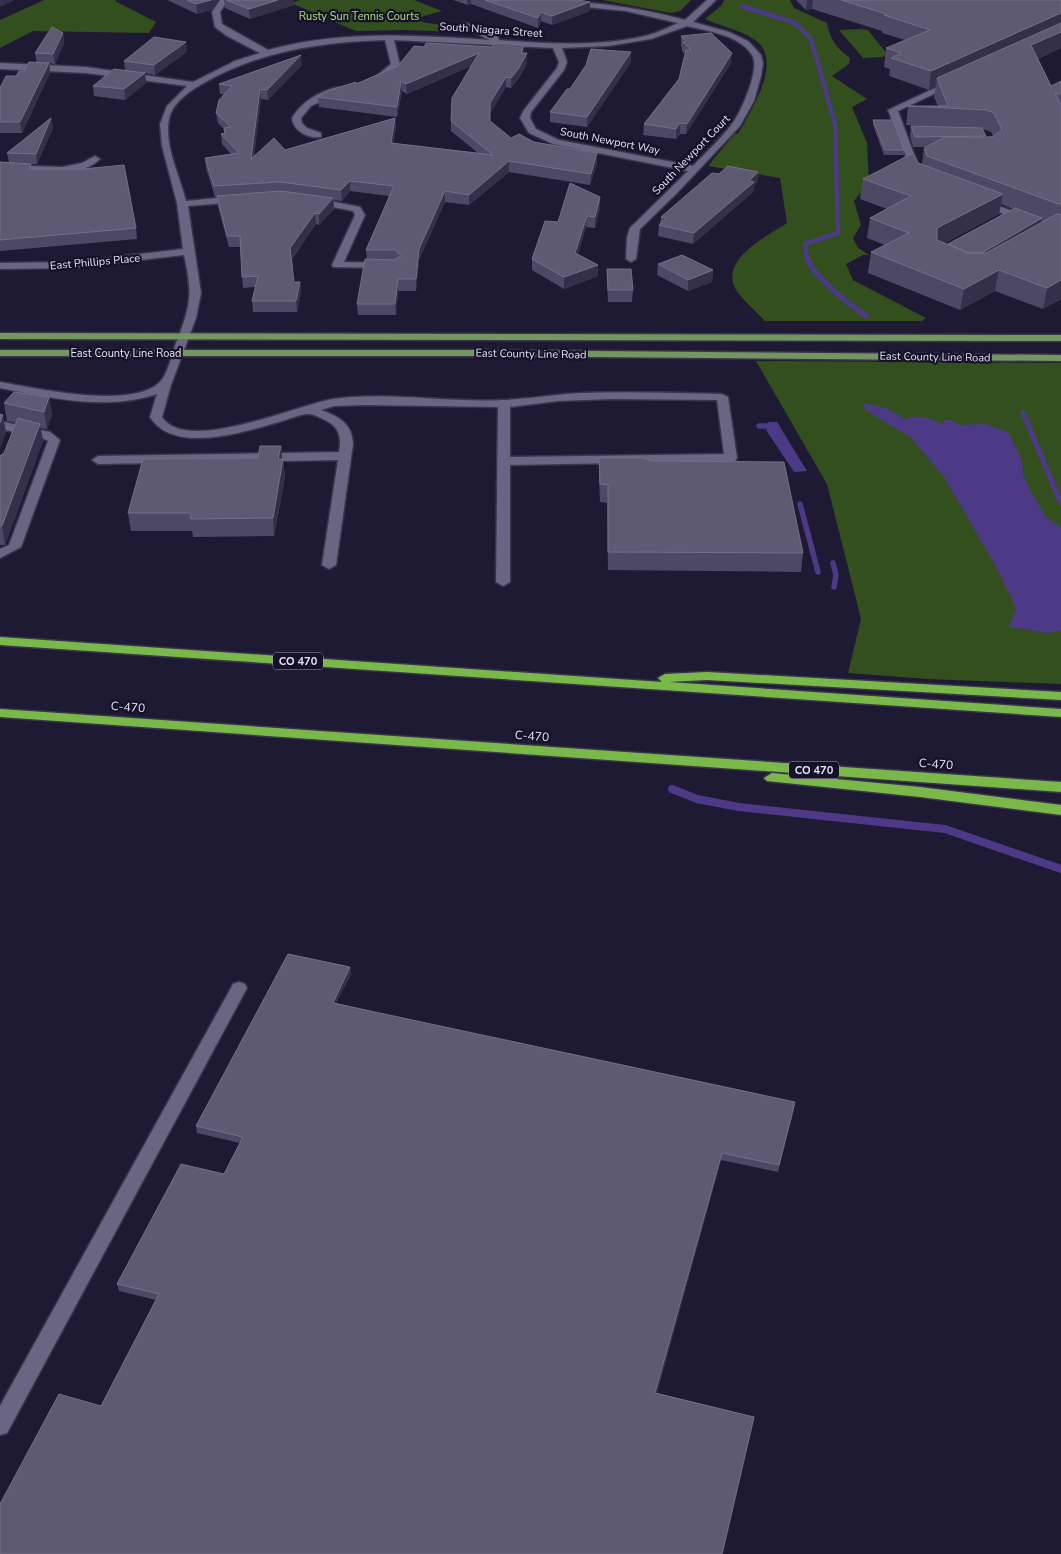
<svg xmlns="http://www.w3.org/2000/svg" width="1061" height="1554" viewBox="0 0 1061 1554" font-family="'Nunito Sans',sans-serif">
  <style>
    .green { fill: #334f1e }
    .water { fill: #4c3a87 }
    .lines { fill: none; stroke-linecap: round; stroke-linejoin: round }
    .stream-far2 { stroke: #4c3a87; stroke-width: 4.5 }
    .stream-far1 { stroke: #4c3a87; stroke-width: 5.5 }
    .stream { stroke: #4c3a87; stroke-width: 8 }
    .minor-casing { stroke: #39364a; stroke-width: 3 }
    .major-casing { stroke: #39364a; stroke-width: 3 }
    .highway-casing { stroke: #39364a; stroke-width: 3 }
    .minor { fill: #696583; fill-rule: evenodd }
    .major { fill: #749761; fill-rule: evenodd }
    .highway { fill: #7bb84a; fill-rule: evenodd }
    .wall { fill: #4d4965; fill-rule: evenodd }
    .shaded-wall { fill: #34304a }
    .building { fill: #5e5a74; stroke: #736f88 }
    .labels { text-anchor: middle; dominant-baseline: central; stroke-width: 4.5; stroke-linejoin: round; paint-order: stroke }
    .far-park-label { font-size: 11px; fill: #a5e377; stroke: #161129 }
    .far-street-label { font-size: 11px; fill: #e4e2f4; stroke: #161129 }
    .shield { fill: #161129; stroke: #a6a3b7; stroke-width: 1 }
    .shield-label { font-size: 11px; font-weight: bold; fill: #e4e2f4 }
    .street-label { font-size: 12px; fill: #e4e2f4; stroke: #161129 }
  </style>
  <rect width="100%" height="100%" fill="#1f1a33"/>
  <path class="green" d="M44 0H117L115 1 156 22 149 33 33 31 0 48V20Z
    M300 0H414L442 11 413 19C433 27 459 23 477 33L406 30 356 31 291 3Z
    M602 0H691L680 11 671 13Z
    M724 0H790L794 8 827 23C830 39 837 49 850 58L849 64 832 76 867 99 852 107 867 143 869 182 854 201 861 225 853 238 858 248 869 255H863L846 264 853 280 926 318 922 321H765C758 313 738 296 734 286 723 257 768 236 787 223L780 178 708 166 735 133 738 134C751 111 784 60 755 40 740 29 721 27 705 19L721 6Z
    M860 29 868 30 887 54 883 57 863 58 839 30Z
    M756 361 1061 363V684L928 679 848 673 861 619 827 484Z"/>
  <path class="water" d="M864 403 886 408 907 420 908 417C922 415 931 418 943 424L945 420H950L959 425 984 424 1008 432 1022 460 1023 474 1031 492 1046 517 1061 528V631L1047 633 1009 627 1016 608 995 565 944 477 910 437 865 410 867 408 863 407Z
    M768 422H777L807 471 794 472 766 430 770 426Z"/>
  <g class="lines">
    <path class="stream-far2" d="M742 6 795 23 811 39 835 124 838 233 805 244 807 258"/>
    <path class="stream-far1" d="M807 257C812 276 850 305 866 316
      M1023 413 1061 503
      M759 426H770
      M800 504 818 572
      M833 563 836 575 834 587"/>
    <path class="stream" d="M672 789 697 799 739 807 945 829 1061 869"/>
    <defs>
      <path id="minor" d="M220 0H228L220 12 222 24 268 50C341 30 416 35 490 40L460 26 459 24 463 22 497 35 499 40C548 44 602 47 649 35 659 32 669 27 678 23L626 11 533 2 529 0C582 0 634 6 685 20L707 0H716L693 22 729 32 748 41 761 55 763 63 761 76 754 101 740 126 677 193 640 229 636 259 631 262 626 259 627 237 630 228 688 171 553 144 529 133 520 118 524 110 557 68 559 62 553 48 394 40 400 65 377 83 374 82V78L391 64 385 40C322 42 258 51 202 84 190 91 175 101 170 115 162 142 180 176 186 201L238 196 243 199 238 202 188 206 201 293 196 318 171 385 162 417C186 455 300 404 333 399 389 391 447 403 503 400 530 399 556 394 582 393 629 391 675 393 722 394L728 397 737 458 735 461 510 465V582L503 586 496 582 498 407 365 405 334 406 321 410C339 417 352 423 353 444L336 565 329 569 322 565 338 460 98 464 92 460 98 456 339 452C342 436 339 426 323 419 319 417 313 414 308 414 300 414 287 420 279 422 244 432 174 455 150 417L157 394C106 411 51 398 0 388V382C35 388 132 410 160 382 168 374 172 354 176 343 191 305 193 295 184 255L71 268 0 269V263L71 262 183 249 177 203 162 146 160 124 167 106 187 86 86 73 0 69V63L86 67 193 82 235 61 260 53 227 36 215 27 212 12ZM687 26C707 31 740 35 752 55 761 68 741 112 732 124 721 139 706 152 693 166L559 140 536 129 530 118 531 112 564 70 567 62 562 48 608 46 651 39ZM612 399 717 400 724 454 510 457V407L558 401Z
        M950 81 957 83 898 111 921 173 913 175 888 110Z
        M338 87 342 90 341 92 311 106 301 118 302 123 307 128 321 133V137C309 139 293 131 292 118 302 101 319 92 338 87Z
        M95 156 100 159C78 181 28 172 0 171V165L62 167 82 163Z
        M315 198 360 207 365 215 344 262 384 263 388 264V268L333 267 332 265 355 215 353 211 312 203 310 201Z
        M980 199 1061 229V235L976 204 975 202Z
        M0 421 50 432 60 440 21 547 0 558V549L9 545 48 441 42 438 0 429Z
        M239 982 245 984 247 988 7 1433 0 1435V1406L231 988 233 984Z"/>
      <path id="major" d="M0 333 1061 335V341L0 339Z
        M0 350H479L1061 355V361L479 356H0Z"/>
      <path id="highway" d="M0 637 662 682 658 678 665 674 707 672 1061 692V700L707 680 669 682 1061 709V717L0 645Z
        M0 709 1061 782V792L0 717Z
        M772 773 920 787 1061 805V815L920 797 767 781 764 778Z"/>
    </defs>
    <use href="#minor" class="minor-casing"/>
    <use href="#major" class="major-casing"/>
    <use href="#highway" class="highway-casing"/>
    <use href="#minor" class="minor"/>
    <use href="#major" class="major"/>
    <use href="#highway" class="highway"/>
  </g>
  <path class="wall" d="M167 0H219L211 10 197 14Z
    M224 0H293L294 5 250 19 225 8Z
    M453 0H578L590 11 552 25 541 21 538 28 471 4 468 5Z
    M796 0H1061V48L1038 59 1051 86 1061 81V299L1043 309 995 291 960 310 868 273 871 252 885 245 867 238 870 218 887 209 860 199 863 179 918 163 922 164 924 148 926 147H913L910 136 911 126H921L906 125 908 106H938L934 97 936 86 929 90 889 76 890 69 884 67 886 48 905 40 882 33V31L812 9 806 10ZM983 129 991 132 993 136 985 137ZM1001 204 1013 209 948 244 945 243 999 214Z
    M63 33 64 43 55 64 49 63 50 73 22 133H0V88L24 71 37 63 35 53Z
    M681 36 731 63 686 134H680L676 139 643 135 644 124 679 79 685 54 682 51V48L681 46Z
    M524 45V53H527V63L519 78 511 88 506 87 490 113V121L511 138 534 142 597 164 590 185 509 172 469 205 445 202 419 260 416 291H398L396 315H358L357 304 367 259 366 250 389 196 350 191 342 201 334 200V209L319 225 316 224 292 259 294 282H300L301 293 297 312H253L252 301 255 287 243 288 240 247H229L218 207 217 197H215L206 168 205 158 231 154 222 144 221 134 224 133V129L218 123 216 113 224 94H220L219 84 302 65 268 100 261 99 254 157 285 150 395 118 396 128 393 143 478 153 451 131V121L471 66 407 94 402 91 397 117 319 107 318 97 356 84 398 66 424 47H492Z
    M187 52 155 75 145 73 146 83 125 100 94 96 93 86 125 70 124 61Z
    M631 62 587 127 550 122V112L570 89 586 65Z
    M51 118 53 128 37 164H26L32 169 136 228 137 239 0 251V162H9L7 153Z
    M873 120 904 150V155H884L873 125Z
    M758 172 757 182 754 186 753 192 693 244 658 236 659 225 660 223 661 217 719 174Z
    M600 197V208L595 228 586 227 578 254 598 265V276L564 289 532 270V259L558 222Z
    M658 264 713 270 712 282 688 291 657 275Z
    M607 269 633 290 632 302H608L607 280Z
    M49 397 52 415 47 429 40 428 43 441 5 545H0V456L4 453 16 423 7 421 4 403Z
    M281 446 285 477 274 536 193 537 192 531H131L128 513 258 458Z
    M599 458 803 553 801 572 608 570 607 503 600 502 599 476Z
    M350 967 351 974 336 1003 794 1109 778 1172 721 1160 657 1393 754 1417 753 1424 101 1406 156 1300 119 1291 117 1284 224 1174 240 1143 197 1133 196 1126Z"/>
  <path class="shaded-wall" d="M0 0H15L0 7Z
    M211 0H219L211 10 197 14 196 4Z
    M278 0H293L294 5 250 19 249 9Z
    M467 0H471V4L468 5Z
    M807 0H813L812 9 806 10Z
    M590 2V11L552 25V16Z
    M541 12V21L538 28V18Z
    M1061 13V26L937 78 936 86 929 90 931 71Z
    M1061 32V48L1028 64 1031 45Z
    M63 33 64 43 55 64 53 54Z
    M186 42 187 52 155 75 154 65Z
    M524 45V55L521 53Z
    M631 52V62L587 127V117Z
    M479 53V62L407 94 406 84Z
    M527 53V63L519 78 511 88V78Z
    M732 53 731 63 686 134 687 124Z
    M301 55 302 65 268 100 267 90Z
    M49 63 50 73 22 133 20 122Z
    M145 73 146 83 125 100 124 89Z
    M506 77V87L490 113V131V103Z
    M401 81 402 91 397 117V107Z
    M260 89 261 99 252 170 251 159Z
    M51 118 53 128 37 164 36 154Z
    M395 118 396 128 392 153 391 143Z
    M680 123V134L676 139V129Z
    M597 153V164L590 185 591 174Z
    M509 161V172L469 205V195Z
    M758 172 757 182 754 186 753 192 693 244 694 233Z
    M350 181V191L342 201 341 190Z
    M445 191V202L419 260 416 291V279L419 249Z
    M1003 194 999 214 934 249 937 228Z
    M600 197V208L595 228V217Z
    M333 198 334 209 319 225V214Z
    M315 213 316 224 291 259 290 248Z
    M587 216 586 227 575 264V253Z
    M1042 218 1040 229 970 265 972 254Z
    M598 265V276L564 289V277Z
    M713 270 712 282 688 291V280Z
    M999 270 995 291 960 310 964 289Z
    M398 279V291L396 315 395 304Z
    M1061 280V299L1043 309 1047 288Z
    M300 282 301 293 297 312 296 301Z
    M49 397 52 415 47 429 44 412Z
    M3 415 6 432 0 449V423Z
    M40 424 43 441 5 545 2 526Z
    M281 446 282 464 278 459Z
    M283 459 285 477 274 536 273 518Z
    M350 967 351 974 333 1009V1003Z
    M795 1102 794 1109 778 1172 779 1165Z
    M722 1153 721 1160 655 1400V1393Z
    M754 1417 753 1424 723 1554H722Z"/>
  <path class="building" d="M187 0H211L196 4Z
    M226 0H278L249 9Z
    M485 0H578L590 2 552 16 541 12 538 18Z
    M841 0H1061V13L931 71 891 58 901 53 886 48 930 30 884 15 886 14Z
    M1061 23V32L1031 45 1051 86 1061 81V94L1055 93 1061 105V205L927 156 924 148 945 137H992L1002 130 994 113 987 110 908 106H948L937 78Z
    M52 27 63 33 53 54 35 53Z
    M711 33 732 53 687 124 680 123 676 129 644 124 679 79 686 50H691L683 42 686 41 681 36Z
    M154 37 186 42 154 65 124 61Z
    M426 43 492 47 494 43 524 45 521 53H527L519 68 511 78 506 77 490 103V121L511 138 519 134 534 142 597 153 591 174 509 161 469 195 445 191 419 249 416 279H398L395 304H357L365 259 394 260 401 256 395 250H366L394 186 350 181 341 190 280 182 214 186 205 158 239 153 221 134 225 133 224 128 231 127 216 113 219 100 232 86 219 84 301 55 267 90 260 89 251 159 274 138 285 150 395 118 391 143 493 155 451 121 452 98 479 53 406 84 401 81 397 107 318 97 327 91 356 82V84L398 66 414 46 424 47Z
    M591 49 631 52 587 117 550 112 567 89H570L586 65Z
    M29 62 49 63 20 122H0V88L6 76H16L19 71H24Z
    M114 69 145 73 124 89 93 86Z
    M51 118 36 154 7 153Z
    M873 120H893L904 150H885Z
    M911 126 982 128 986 136 915 137Z
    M913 153 918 163 1003 194 937 228V240L968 253H986L1057 214 1061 215V280L1047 288 999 270 964 289 871 252 909 233 870 218 911 196 863 179Z
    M0 162 31 164 29 169H83L124 165 136 228 0 240Z
    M728 166 758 172 749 181 754 182 694 233 659 225 666 218 661 217 712 173 719 174Z
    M570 183 600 197 595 217 587 216 575 253 598 265 564 277 532 259 545 221 558 222Z
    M280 191 333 198 319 214 315 213 290 248 294 282H300L296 301H252L258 276 242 277 240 236H227L217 196Z
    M1015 208 1042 218 982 253H969L948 244Z
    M682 255 713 270 688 280 658 264Z
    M607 269H631L633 290H608Z
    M14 392 49 397 44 412 4 403Z
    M0 414 3 415 0 423Z
    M18 418 40 424 2 526H0V456L4 453Z
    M260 446H281L278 459H283L273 518 191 519 190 513H128L143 459 258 458Z
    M599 458H644L651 461 784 462 803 553 608 552V485L600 484Z
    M288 954 350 967 333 1003 795 1102 779 1165 722 1153 655 1393 754 1417 722 1554H0V1504L59 1394 101 1406 159 1294 117 1284 181 1164 224 1174 243 1137 196 1126Z"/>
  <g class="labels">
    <g class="far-park-label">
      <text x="359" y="16">Rusty Sun Tennis Courts</text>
    </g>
    <g class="far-street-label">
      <text transform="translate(491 30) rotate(4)">South Niagara Street</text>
      <text transform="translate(610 141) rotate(11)">South Newport Way</text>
      <text transform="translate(691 155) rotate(-46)">South Newport Court</text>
      <text transform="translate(95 262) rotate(-5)">East Phillips Place</text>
      <text x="126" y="353">East County Line Road</text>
      <text transform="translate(531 354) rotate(1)">East County Line Road</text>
      <text transform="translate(935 357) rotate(1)">East County Line Road</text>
    </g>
    <g class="shield">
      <rect x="273" y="652.5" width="50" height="17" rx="4"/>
      <rect x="789" y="761.5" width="50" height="17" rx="4"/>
    </g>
    <g class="shield-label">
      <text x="298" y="661">CO 470</text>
      <text x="814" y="770">CO 470</text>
    </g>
    <g class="street-label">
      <text transform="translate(128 707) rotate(4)">C-470</text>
      <text transform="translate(532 736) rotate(4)">C-470</text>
      <text transform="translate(936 764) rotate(4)">C-470</text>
    </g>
  </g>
</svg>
